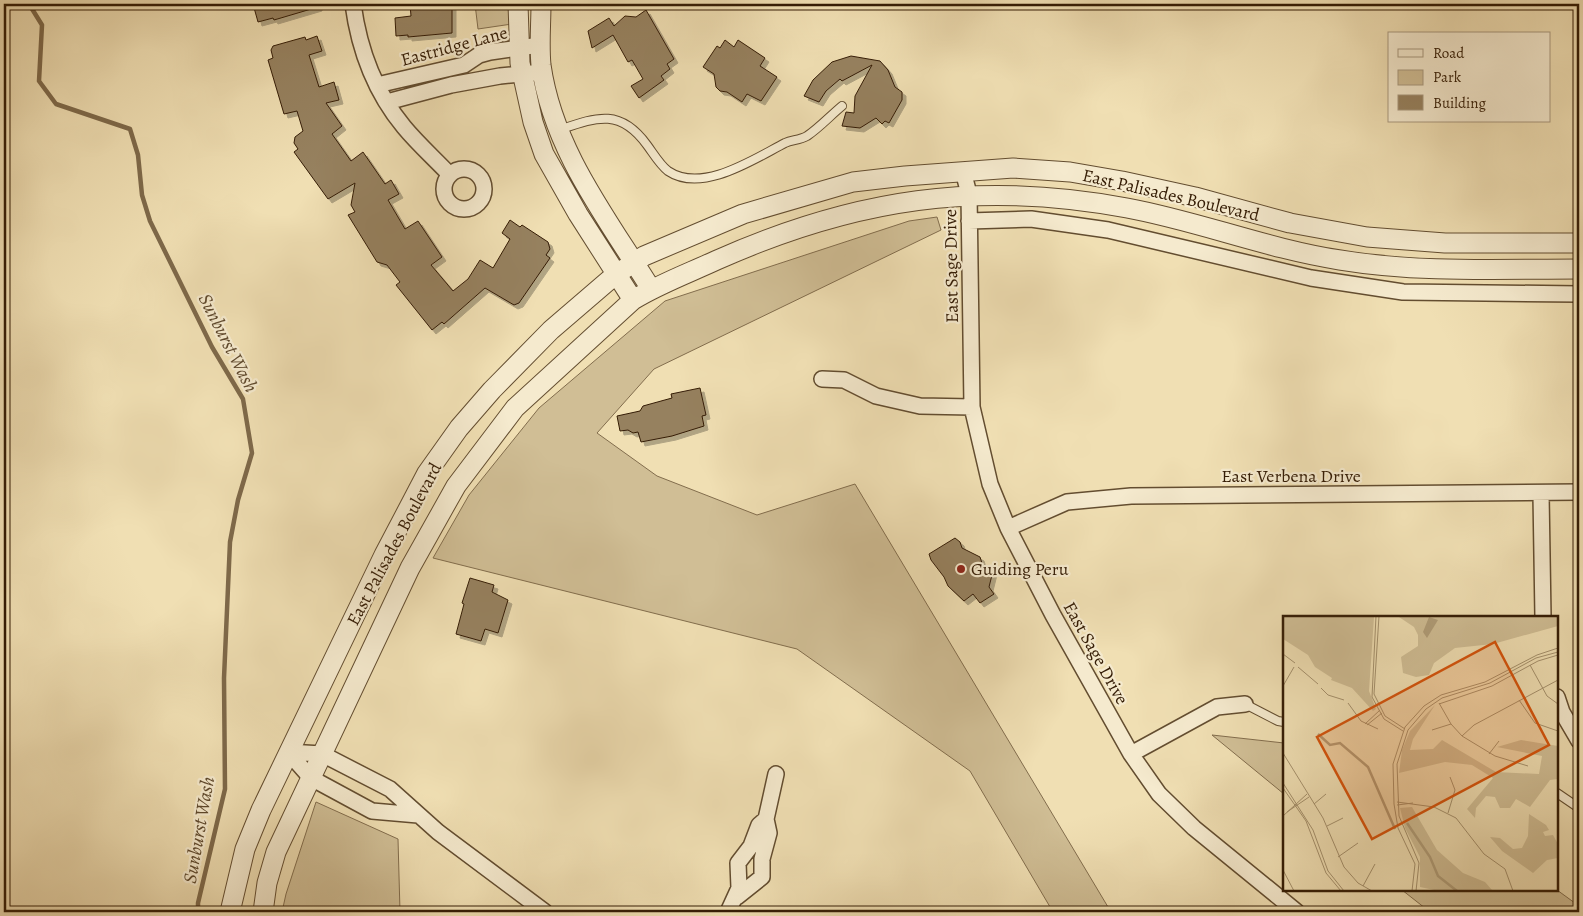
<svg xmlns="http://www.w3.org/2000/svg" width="1583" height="916" viewBox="0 0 1583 916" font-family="Alegreya,serif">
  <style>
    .green { fill: #d0be95; stroke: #826d4d }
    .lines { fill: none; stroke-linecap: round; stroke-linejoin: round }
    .stream { stroke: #7e694a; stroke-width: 4.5 }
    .building { fill: #96815f; stroke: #341c05; filter: url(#shadow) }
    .service-casing { stroke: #634d30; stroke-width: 10 }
    .minor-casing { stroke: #634d30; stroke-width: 18 }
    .tertiary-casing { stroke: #634d30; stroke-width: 21 }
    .service { stroke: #f5eace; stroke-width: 8 }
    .minor { stroke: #f5eace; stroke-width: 15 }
    .tertiary { stroke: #f5eace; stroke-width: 19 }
    .poi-dot { fill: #8f2418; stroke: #f5eace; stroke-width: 2 }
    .labels { text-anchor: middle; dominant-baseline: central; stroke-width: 4.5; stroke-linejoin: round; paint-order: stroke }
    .street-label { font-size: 18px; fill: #341c05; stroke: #f5eace }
    .poi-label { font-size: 18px; fill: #341c05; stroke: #f5eace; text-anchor: start }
    .water-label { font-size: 19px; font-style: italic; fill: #5f492d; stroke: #f5eace }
    .inset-river { fill: none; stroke: #b09d78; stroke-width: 2.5 }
    .inset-road { fill: none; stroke: #a5916d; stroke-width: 1 }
    .view { fill: #d6530b; fill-opacity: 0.15; stroke: #d6530b; stroke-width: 2.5 }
    .inset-edge { fill: none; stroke: #341c05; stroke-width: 2.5 }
  </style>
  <defs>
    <filter id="shadow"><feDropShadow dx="4" dy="4" stdDeviation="0" flood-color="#0004"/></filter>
  </defs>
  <rect width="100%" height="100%" fill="#f0dfb3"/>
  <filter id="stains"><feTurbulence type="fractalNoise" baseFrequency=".004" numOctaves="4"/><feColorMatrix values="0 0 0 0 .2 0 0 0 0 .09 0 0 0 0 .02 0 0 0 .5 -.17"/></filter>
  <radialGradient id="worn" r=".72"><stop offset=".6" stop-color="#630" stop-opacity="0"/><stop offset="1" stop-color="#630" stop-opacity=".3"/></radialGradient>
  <path class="green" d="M475 4H513L512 24 478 29Z
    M937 217 941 230 654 369 597 433 657 476 757 515 855 484 1111 912H1053L970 771 797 649 433 558 469 495 539 408 665 301 909 221Z
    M1212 735 1284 743V794Z
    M316 802 398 839 400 912H282L286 894Z
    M1402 890H1557L1579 906V912H1430Z"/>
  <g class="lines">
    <path class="stream" d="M29 4 42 25 39 81 56 104 130 129 138 155 142 195 150 221 212 347 243 399 252 453 238 500 230 542 224 678 225 789 198 903V912"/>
  </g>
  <path class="building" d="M253 4H318V7L274 20 273 18 258 22Z
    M410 4H452V33L408 37V35L396 36 395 18 411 16Z
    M646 10 674 59 667 64 670 69 661 76 664 80 639 98 631 86 643 79 632 60 628 62 613 35 592 48 588 31 609 18 614 26 625 16 636 17Z
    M317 36 322 51 309 55 319 87 334 82 339 100 326 103 342 126 332 134 351 161 363 152 385 184 391 180 399 194 388 200 405 229 418 221 442 257 431 265 453 291 468 279 480 260 493 268 510 239 502 233 510 220 520 227 522 225 548 242 550 249 546 255 550 258 519 303 514 305 485 288 444 324 442 322 432 330 396 285 400 282 387 265 377 262 348 215 355 212 351 205 355 183 328 199 294 152 298 149 294 143 295 137 303 131 297 111 284 114 268 60 273 58 271 50 273 46 305 37 306 40Z
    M725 40 734 47 738 40 765 58 760 66 777 77 761 101 747 94 742 102 727 92 720 91 716 87 714 74 703 67 717 46 720 48Z
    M851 56 880 61 888 70 895 87 902 92V100L889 123 885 121 882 124 876 118 860 128 842 126 846 112 854 113 855 96 872 65 842 81 840 79 826 91 819 102 804 96 813 80 832 62Z
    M700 388 706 415 702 416 704 426 672 436 641 442 638 432 633 433 628 430 620 431 617 416 640 411 643 406 672 398 671 394Z
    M955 538 960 542 962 548 980 557 984 569 993 571 989 587 994 594 980 603 973 594 964 601 948 586 944 577 931 560 929 554Z
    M470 578 494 585 492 592 508 600 498 633 485 629 481 641 456 634 464 604 462 603Z"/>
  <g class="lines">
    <defs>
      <path id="service" d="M559 130C597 117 620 108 647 145 653 153 660 165 668 171 702 194 754 159 785 143 792 140 800 140 807 136 819 128 830 116 842 106
        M1245 704 1278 721 1284 722
        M1557 793 1579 808"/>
      <path id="minor" d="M353 4C359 49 375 92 404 127 418 144 435 159 450 175
        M377 85 464 65 479 55 490 52 540 45
        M387 102 451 85 500 76 543 72
        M444 189a20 20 0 1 1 40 0a20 20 0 1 1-40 0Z
        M963 171 969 194 972 407 990 484 1008 528 1053 615 1131 754 1159 794 1194 828 1297 912
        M969 221 1031 219 1108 230 1311 278 1403 292 1579 294
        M822 379 844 380 876 396 920 406 972 407
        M1541 494 1543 617
        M1008 528 1067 502 1131 496 1579 492
        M1557 697 1562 712 1579 741
        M288 752 322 754 390 789 438 832 545 912
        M288 752 311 778 372 811 418 815
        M1131 754 1217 707 1245 704
        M737 897 762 877V859L769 833 766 819 776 774
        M728 912 739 888 738 863 751 846 759 825 766 819"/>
      <path id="tertiary" d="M518 4 520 63 533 122 544 154 578 214 633 300
        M541 4C541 24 539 45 541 65 553 150 607 218 651 289
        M230 912 245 849 261 810 384 555 427 473 459 428 492 390 551 330 615 275 644 256 743 214 853 182 905 176 1013 168 1070 172 1122 181 1195 197 1290 223 1367 237 1445 243H1579
        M263 912 267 883 276 852 410 568 456 486 515 408 633 300C659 284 689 273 717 260 854 199 978 180 1127 208 1198 221 1268 249 1340 260 1419 273 1499 269 1579 269"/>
    </defs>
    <use href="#service" class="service-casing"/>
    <use href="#minor" class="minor-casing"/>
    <use href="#tertiary" class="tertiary-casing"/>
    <use href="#service" class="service"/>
    <use href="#minor" class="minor"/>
    <use href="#tertiary" class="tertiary"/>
  </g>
  <circle class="poi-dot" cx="961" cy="569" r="5"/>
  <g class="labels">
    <g class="street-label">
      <text transform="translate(454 46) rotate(-15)">Eastridge Lane</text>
      <text transform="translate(1171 195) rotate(13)">East Palisades Boulevard</text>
      <text transform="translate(951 266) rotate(-91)">East Sage Drive</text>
      <text x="1291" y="476">East Verbena Drive</text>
      <text transform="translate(394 544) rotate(-62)">East Palisades Boulevard</text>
      <text transform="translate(1096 653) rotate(61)">East Sage Drive</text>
    </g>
    <g class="poi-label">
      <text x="971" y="569">Guiding Peru</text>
    </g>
    <g class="water-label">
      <text transform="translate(228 343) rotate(63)">Sunburst Wash</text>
      <text transform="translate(199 830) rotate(-80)">Sunburst Wash</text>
    </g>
  </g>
  <g transform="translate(1283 616)">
    <rect width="275" height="275" fill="#f0dfb3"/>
    <path d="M0 1H91L86 75 93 93 90 95 69 72 48 64 49 62 32 51 25 39 0 23ZM116 1H275V10L210 28 172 32 151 47 146 59 133 61 120 57 118 41 135 30V19L131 11ZM152 89 130 123 127 134 150 133 159 124 213 156 256 158 259 140 214 131 238 124 275 130V163L267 164 247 191 233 183 227 192H217L212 181 203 180 193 192 192 202 184 193 210 162 189 149 162 146 116 157 119 134 127 115ZM129 191 154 234 180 257 202 266 209 274H151L137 271V241L122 212 117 192ZM246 198 263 209 266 214 260 216 262 220 270 219 275 228V242L264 244 250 257 219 235 207 221 217 222 230 233 239 232 245 220Z" fill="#d0be95"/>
    <path d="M146 1 155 4 144 22 140 16Z" fill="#b09d78"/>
    <path class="inset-river" d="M35 118 47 129 57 127 85 151 112 213M124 207 147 241 155 260 174 275"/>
    <path class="inset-road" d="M93 0 89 81 101 103 120 115M96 0 91 78 102 100 122 113M0 38 12 47M247 49 264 80 275 88M15 51 35 68M0 70 11 51M38 72 45 79 61 84M236 84 252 107 275 115M65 87 78 105 95 113M156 87 168 108 179 120 212 140 245 150M156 88 209 70 255 45 275 39M82 108 97 94M84 109 99 97M149 114 168 108M179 120 191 109 275 64M0 137 40 202 61 251 75 267 89 275M206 138 216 125M0 167 30 214 45 255 61 275M0 172 23 205 43 257 58 275M114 186 151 191 173 202 201 238 222 253 230 275M31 188 43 178M114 189 130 187M4 196 26 181M165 197 172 174 167 161M0 200 24 178M44 210 60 202M55 241 75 227M0 254 11 275M80 270 92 248M129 275 132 248 115 212 111 188 110 148 122 111 141 90 158 79 202 66 254 39 275 32M133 275 136 247 116 200 114 148 125 114 143 93 159 82 207 67 253 42 275 36"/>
    <path class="view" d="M212 26 266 129 89 223 34 121Z"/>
    <rect width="275" height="275" class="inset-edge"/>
  </g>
  <rect width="1583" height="916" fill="none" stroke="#f0dfb3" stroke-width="20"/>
  <rect x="5" y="5" width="1573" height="906" fill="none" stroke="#341c05" stroke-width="2.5"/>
  <rect x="10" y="10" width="1563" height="896" fill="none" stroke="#341c05"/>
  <rect x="1388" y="32" width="162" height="90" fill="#f5eace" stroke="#a8987e"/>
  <rect x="1398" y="49" width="25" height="8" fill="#f5eace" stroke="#a8987e"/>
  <text x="1433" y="58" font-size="15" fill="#341c05">Road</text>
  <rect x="1398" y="70" width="25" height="15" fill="#d0be95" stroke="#a8987e"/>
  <text x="1433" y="82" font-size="15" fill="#341c05">Park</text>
  <rect x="1398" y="95" width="25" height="15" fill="#96815f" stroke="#a8987e"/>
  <text x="1433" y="108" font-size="15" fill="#341c05">Building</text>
  <rect width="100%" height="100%" filter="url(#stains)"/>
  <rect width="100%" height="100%" fill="url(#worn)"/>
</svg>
